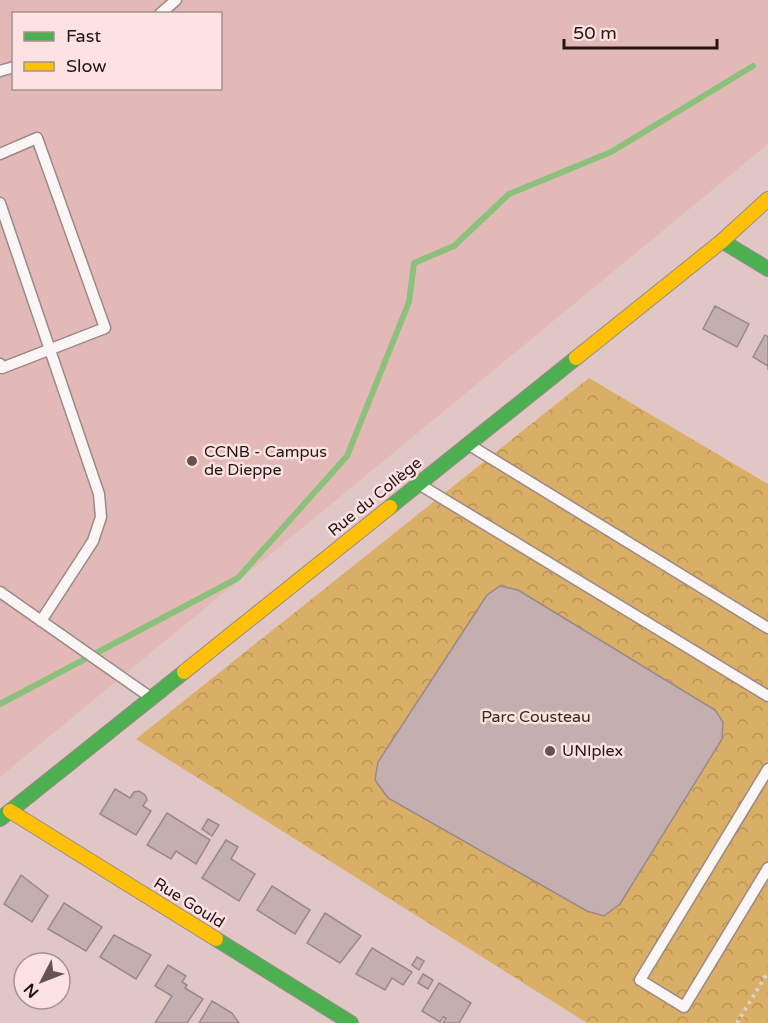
<svg xmlns="http://www.w3.org/2000/svg" width="768" height="1023" viewBox="0 0 768 1023" font-family="'Varela Round',sans-serif">
  <style>
    .built { fill: #e3b9b7; fill-rule: evenodd }
    .park { fill: url(#park-crowns) }
    .lines { fill: none; stroke-linecap: round; stroke-linejoin: round }
    .stream { stroke: #8bc17b; stroke-width: 6 }
    .building { fill: #c3aeb0; stroke: #9c888a; stroke-width: 1.5 }
    .lane-casing { stroke: #9c8888; stroke-width: 13 }
    .fast-casing { stroke: #9c8888; stroke-width: 16 }
    .slow-casing { stroke: #9c8888; stroke-width: 16 }
    .path { stroke: #dad2d2; stroke-width: 4; stroke-dasharray: 3 4.5; stroke-linecap: butt }
    .lane { stroke: #faf6f6; stroke-width: 10 }
    .fast { stroke: #4caf50; stroke-width: 14 }
    .slow { stroke: #ffc107; stroke-width: 14 }
    .poi-dot { fill: #665252; stroke: #fce3e2; stroke-width: 2 }
    .labels { text-anchor: middle; dominant-baseline: central; stroke-width: 5; stroke-linejoin: round; paint-order: stroke }
    .poi-label { font-size: 16px; fill: #251414; stroke: #fce3e2; text-anchor: start }
    .street-label { font-size: 16px; fill: #251414; stroke: #fce3e2 }
    .park-label { font-size: 16px; fill: #342914; stroke: #fce3e2 }
  </style>
  <defs>
    <pattern id="park-crowns" width="20" height="18" patternUnits="userSpaceOnUse" patternTransform="scale(1.5)"><rect width="20" height="18" fill="#d9ae65"/><path d="M2 6a3 3 0 1 1 6 0M12 15a3 3 0 1 1 6 0" fill="none" stroke="#ba9557"/></pattern>
  </defs>
  <rect width="100%" height="100%" fill="#e0c6c5"/>
  <path class="built" d="M0 0H768V144L0 777ZM14 14H220V88H14Z"/>
  <path class="park" d="M589 378 768 484V1023H587L136 739Z"/>
  <g class="lines">
    <path class="stream" d="M0 704 238 578 347 456 409 302 414 263 454 246 509 194 611 152 753 66"/>
  </g>
  <path class="building" d="M715 306 749 324 737 347 703 329Z
    M765 335 768 337V370V366L753 357Z
    M500 586 518 590 715 710 723 722 722 739 620 904 604 916 587 911 388 798 375 780 378 762 487 595Z
    M115 789 130 798 134 792 139 791 145 795 147 800 143 806 151 811 136 835 100 814Z
    M167 813 210 840 196 864 176 851 171 859 147 845Z
    M208 819 219 825 212 836 202 829Z
    M226 840 238 847 231 859 255 874 239 901 202 878Z
    M21 875 48 896 32 922 4 904Z
    M272 886 310 910 295 934 257 910Z
    M64 903 102 927 86 951 48 929Z
    M325 913 361 936 340 963 307 943Z
    M114 935 151 955 136 979 100 957Z
    M372 948 412 972 403 985 392 978 385 990 356 974Z
    M417 957 424 961 419 970 412 965Z
    M168 965 186 976 182 982 187 985 185 988 203 999 187 1023H155L172 996 155 986Z
    M423 974 433 980 428 989 418 983Z
    M439 983 471 1003 459 1023H443L446 1018 443 1017 440 1022 422 1011Z
    M212 1001 232 1013 239 1023H199Z"/>
  <g class="lines">
    <defs>
      <path id="lane" d="M160 14 176 0
        M0 71 14 67
        M0 154 37 138 105 328 2 368 0 364
        M0 203 99 494 101 517 93 541 41 621
        M471 446 768 628
        M422 486 768 696
        M0 592 150 697
        M768 769 640 980 684 1007 768 868"/>
      <path id="fast" d="M722 241 768 269
        M390 507 576 358
        M0 819 184 672
        M216 939 351 1023"/>
      <path id="slow" d="M576 358 722 241 768 199
        M184 672 390 507
        M10 811 216 939"/>
    </defs>
    <use href="#lane" class="lane-casing"/>
    <use href="#fast" class="fast-casing"/>
    <use href="#slow" class="slow-casing"/>
    <path class="path" d="M737 1023 768 972"/>
    <use href="#lane" class="lane"/>
    <use href="#fast" class="fast"/>
    <use href="#slow" class="slow"/>
  </g>
  <g class="poi-dot">
    <circle cx="192" cy="461" r="6"/>
    <circle cx="550" cy="751" r="6"/>
  </g>
  <g class="labels">
    <g class="poi-label">
      <text x="204" y="452">CCNB - Campus<tspan x="204" dy="18">de Dieppe</tspan></text>
      <text x="562" y="751">UNIplex</text>
    </g>
    <g class="street-label">
      <text transform="translate(375 497) rotate(-39)">Rue du Collège</text>
      <text transform="translate(189 903) rotate(32)">Rue Gould</text>
    </g>
    <g class="park-label">
      <text x="536" y="717">Parc Cousteau</text>
    </g>
  </g>
  <rect x="12" y="12" width="210" height="78" fill="#fce3e2" stroke="#a69090" stroke-width="1.5"/>
  <rect x="24" y="32" width="30" height="9" fill="#4caf50" stroke="#a69090" stroke-width="1.5"/>
  <text x="66" y="42" font-size="18" fill="#251414">Fast</text>
  <rect x="24" y="62" width="30" height="9" fill="#ffc107" stroke="#a69090" stroke-width="1.5"/>
  <text x="66" y="72" font-size="18" fill="#251414">Slow</text>
  <g transform="translate(42 981) rotate(228)"><circle r="28" fill="#fce3e2" stroke="#a69090" stroke-width="1.5"/>
  <path d="M0-4.5L10 22L0 15L-10 22Z" fill="#665252"/>
  <text y="-9" font-size="16" font-weight="bold" text-anchor="middle" fill="#251414">N</text>
  </g>
  <path d="M564 39v9h153v-9" fill="none" stroke="#251414" stroke-width="3"/>
  <text x="573" y="39" font-size="18" fill="#251414" stroke="#fce3e2" stroke-width="4.5" paint-order="stroke">50 m</text>
</svg>
